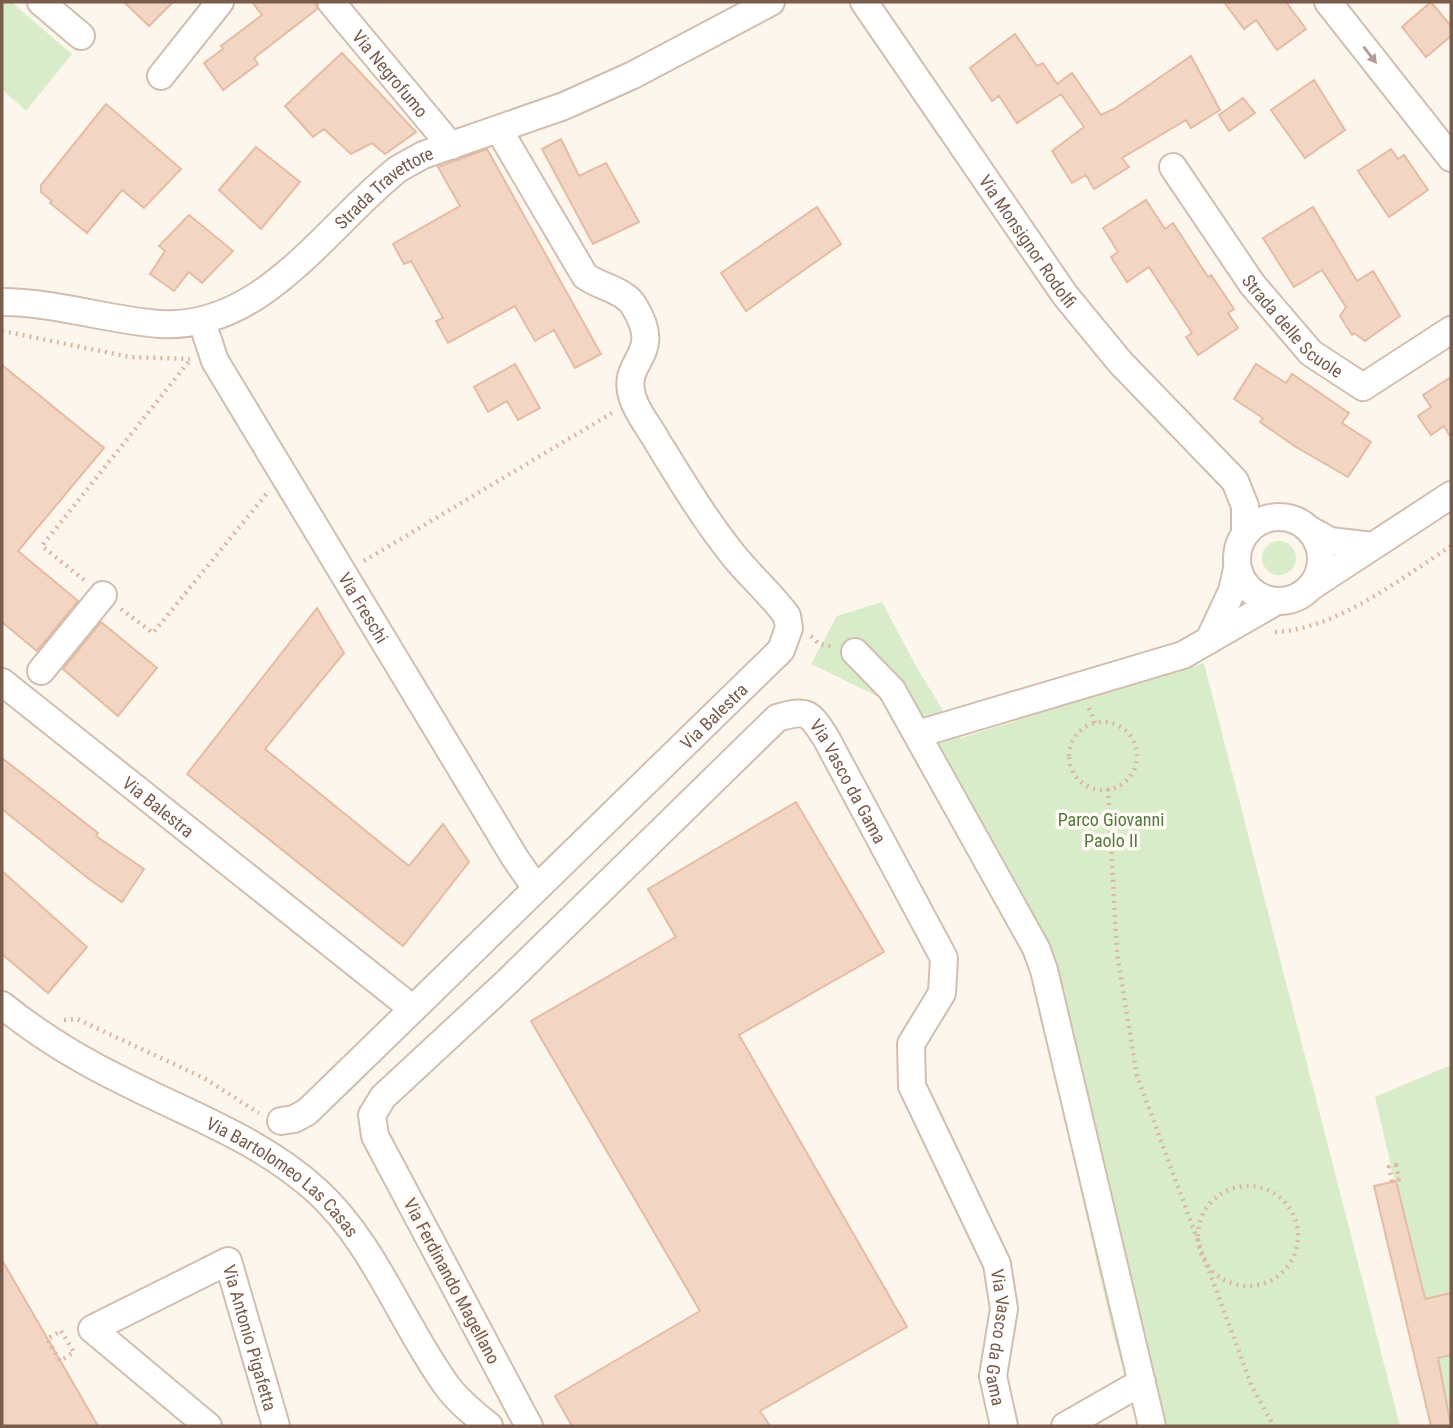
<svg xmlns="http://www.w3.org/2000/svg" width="1453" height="1428" viewBox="0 0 1453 1428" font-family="'Roboto Condensed',sans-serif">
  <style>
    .green { fill: #d8ecc9 }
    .building { fill: #f3d5c3; stroke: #e6bba3; stroke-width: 2 }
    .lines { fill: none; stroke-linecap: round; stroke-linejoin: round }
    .minor-casing { stroke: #d1beb0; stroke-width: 30 }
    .path { stroke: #d9b8a5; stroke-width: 4.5; stroke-dasharray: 2 5; stroke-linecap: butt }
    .minor { stroke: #fff; stroke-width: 26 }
    .oneway { fill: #af9d94 }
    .labels { text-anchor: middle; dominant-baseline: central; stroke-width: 7; stroke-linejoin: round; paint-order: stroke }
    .street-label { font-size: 18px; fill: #7a5c4d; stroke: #fffaf3 }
    .park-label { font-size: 18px; fill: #537a41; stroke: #fffaf3 }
  </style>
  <rect width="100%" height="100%" fill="#fdf6ec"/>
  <path class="green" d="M2 2H11L72 54 26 111 2 89Z
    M1262 558a17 17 0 1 1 34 0a17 17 0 1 1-34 0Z
    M882 602 917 668 960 738 1204 663 1400 1426H1139L1112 1329 1024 942 879 697 811 664 837 616Z
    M1451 1065V1426L1375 1097Z"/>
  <path class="building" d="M124 2H173L149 26Z
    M252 2H316L317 9 254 58 258 64 223 90 204 63 223 49 221 46 262 15Z
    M1224 2H1286L1306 29 1277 50 1256 20 1244 29Z
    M1431 2 1451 26V36L1426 57 1402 27Z
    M1015 34 1037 66 1043 63 1057 84 1072 73 1101 115 1114 109 1191 56 1220 110 1191 128 1186 120 1122 158 1129 167 1094 189 1086 175 1072 183 1052 151 1084 127 1061 94 1017 123 999 96 992 101 970 68Z
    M342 53 416 132 385 154 372 143 351 154 324 129 313 137 285 106Z
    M1314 80 1345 130 1305 158 1271 110Z
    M1243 98 1255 113 1229 131 1219 115Z
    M106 104 181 169 144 208 122 190 87 233 50 203 52 201 41 192V185Z
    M561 139 579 176 606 163 639 222 593 244 542 149Z
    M256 147 300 182 261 229 219 190Z
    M487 149 601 354 575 368 554 330 535 341 515 306 448 343 436 321 443 318 411 261 404 264 393 244 460 206 438 167Z
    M1391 149 1398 159 1404 155 1428 190 1389 217 1358 171Z
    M1146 200 1165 229 1173 223 1208 277 1211 275 1234 309 1228 313 1238 328 1198 355 1186 337 1192 333 1149 267 1127 282 1111 257 1118 252 1103 228Z
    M817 207 841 244 746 311 721 273Z
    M1313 207 1357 281 1373 271 1400 316 1365 341 1354 333 1352 335 1340 316 1346 307 1322 270 1294 287 1263 238Z
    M189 215 233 251 202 283 189 272 174 291 150 274 165 251 159 246Z
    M515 364 540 408 518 420 507 401 488 412 474 387Z
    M1256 364 1286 383 1292 374 1349 413 1342 423 1371 442 1348 477 1296 447 1260 422 1263 418 1234 399Z
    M2 365 104 448 18 551 78 601 37 651 2 622Z
    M1451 377V438L1444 426 1431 435 1418 416 1431 407 1423 395Z
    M317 608 344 653 265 749 409 866 443 824 469 862 403 946 187 774Z
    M101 622 157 668 118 716 63 669Z
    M2 758 98 833 96 836 144 869 122 902 89 879 2 809Z
    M796 802 884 952 739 1035 907 1327 760 1411 770 1426H572L555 1396 700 1311 531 1021 676 937 648 889Z
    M2 871 87 947 48 993 2 954Z
    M1396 1181 1425 1299 1451 1293V1355L1438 1358 1451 1426H1431L1374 1186Z
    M2 1260 98 1426H2Z"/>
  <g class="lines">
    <defs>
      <g id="minor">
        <path d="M41 2 81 36"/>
        <path id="s1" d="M331 2 451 146"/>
        <path id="s2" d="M864 2 1065 295 1120 362 1235 481 1245 506V533"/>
        <path d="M1328 2 1451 158"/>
        <path d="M161 76 220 2"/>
        <path id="s3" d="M1173 167 1252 284 1311 353 1363 387 1451 330"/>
        <path id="s4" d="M2 302C55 302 107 320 160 324 263 330 326 226 398 169L423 155 564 106 633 75 771 2"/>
        <path id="s5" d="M202 322 215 361 515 858 536 888"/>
        <circle cx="1279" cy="559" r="42"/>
        <path d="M1310 530 1330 541 1372 546"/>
        <path d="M1312 586 1451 495"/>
        <path d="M1209 640 1232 591 1237 569"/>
        <path d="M855 652 892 690 1036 948 1044 970 1152 1426"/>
        <path d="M41 671 103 595"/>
        <path id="s6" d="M2 682 413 1009 781 650 789 628 787 616C771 594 751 577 734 556 705 520 681 480 657 441 650 428 638 414 633 399 619 358 666 358 634 306 625 290 600 287 585 276L499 130"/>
        <path d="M918 734 1183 655 1275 602"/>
        <path id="s7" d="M2 1005C39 1035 80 1060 123 1081 190 1115 261 1140 317 1191 374 1243 402 1324 447 1386 458 1401 474 1414 489 1426"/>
        <path d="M281 1121 294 1119 307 1112 413 1009"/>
        <path id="s8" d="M208 1426 92 1329 228 1261 276 1426"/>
        <path id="s9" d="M529 1426 375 1136 372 1115 383 1097 507 982 777 718C808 709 809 712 826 738L944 958 942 993 911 1044 912 1086 997 1264 1004 1309 993 1376 1004 1426"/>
        <path d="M1065 1426 1142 1382"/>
      </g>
    </defs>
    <use href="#minor" class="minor-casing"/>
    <path class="path" d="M2 331 130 357 190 359
      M364 561 612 413
      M84 580 42 546 190 360
      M121 609 153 633 268 492
      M1275 632C1335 630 1402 578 1451 546
      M811 636 819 644 834 647
      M1089 708 1095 723
      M1069 756a34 34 0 1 1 68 0a34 34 0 1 1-68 0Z
      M1108 789 1117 954 1137 1076 1252 1387 1274 1426
      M64 1020 77 1019 204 1078 259 1113
      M1396 1165 1399 1179 1392 1181 1389 1167Z
      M1198 1236a50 50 0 1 1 100 0a50 50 0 1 1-100 0Z
      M61 1331 74 1352 60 1361 47 1339Z"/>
    <use href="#minor" class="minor"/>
  </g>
  <defs><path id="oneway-solid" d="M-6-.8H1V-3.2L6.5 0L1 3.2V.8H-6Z" transform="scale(1.75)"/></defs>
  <use class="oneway" href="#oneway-solid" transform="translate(1370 55) rotate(52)"/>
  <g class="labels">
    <g class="street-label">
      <text stroke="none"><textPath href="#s1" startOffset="93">Via Negrofumo</textPath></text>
      <text stroke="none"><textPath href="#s4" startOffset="430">Strada Travettore</textPath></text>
      <text stroke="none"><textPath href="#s2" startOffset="290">Via Monsignor Rodolfi</textPath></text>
      <text stroke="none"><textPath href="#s3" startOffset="200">Strada delle Scuole</textPath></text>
      <text stroke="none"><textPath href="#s5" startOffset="329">Via Freschi</textPath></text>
      <text stroke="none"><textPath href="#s6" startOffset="945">Via Balestra</textPath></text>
      <text stroke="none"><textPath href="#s9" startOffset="1027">Via Vasco da Gama</textPath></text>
      <text stroke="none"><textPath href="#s6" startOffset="200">Via Balestra</textPath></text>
      <text stroke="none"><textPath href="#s7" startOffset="331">Via Bartolomeo Las Casas</textPath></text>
      <text transform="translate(452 1281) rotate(62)">Via Ferdinando Magellano</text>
      <text stroke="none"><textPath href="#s9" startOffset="1636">Via Vasco da Gama</textPath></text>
      <text stroke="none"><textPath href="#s8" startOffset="383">Via Antonio Pigafetta</textPath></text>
    </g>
    <g class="park-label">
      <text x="1111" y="819">Parco Giovanni<tspan x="1111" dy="21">Paolo II</tspan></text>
    </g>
  </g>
  <rect width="1453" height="1428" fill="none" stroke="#7a5c4d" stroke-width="7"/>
</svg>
